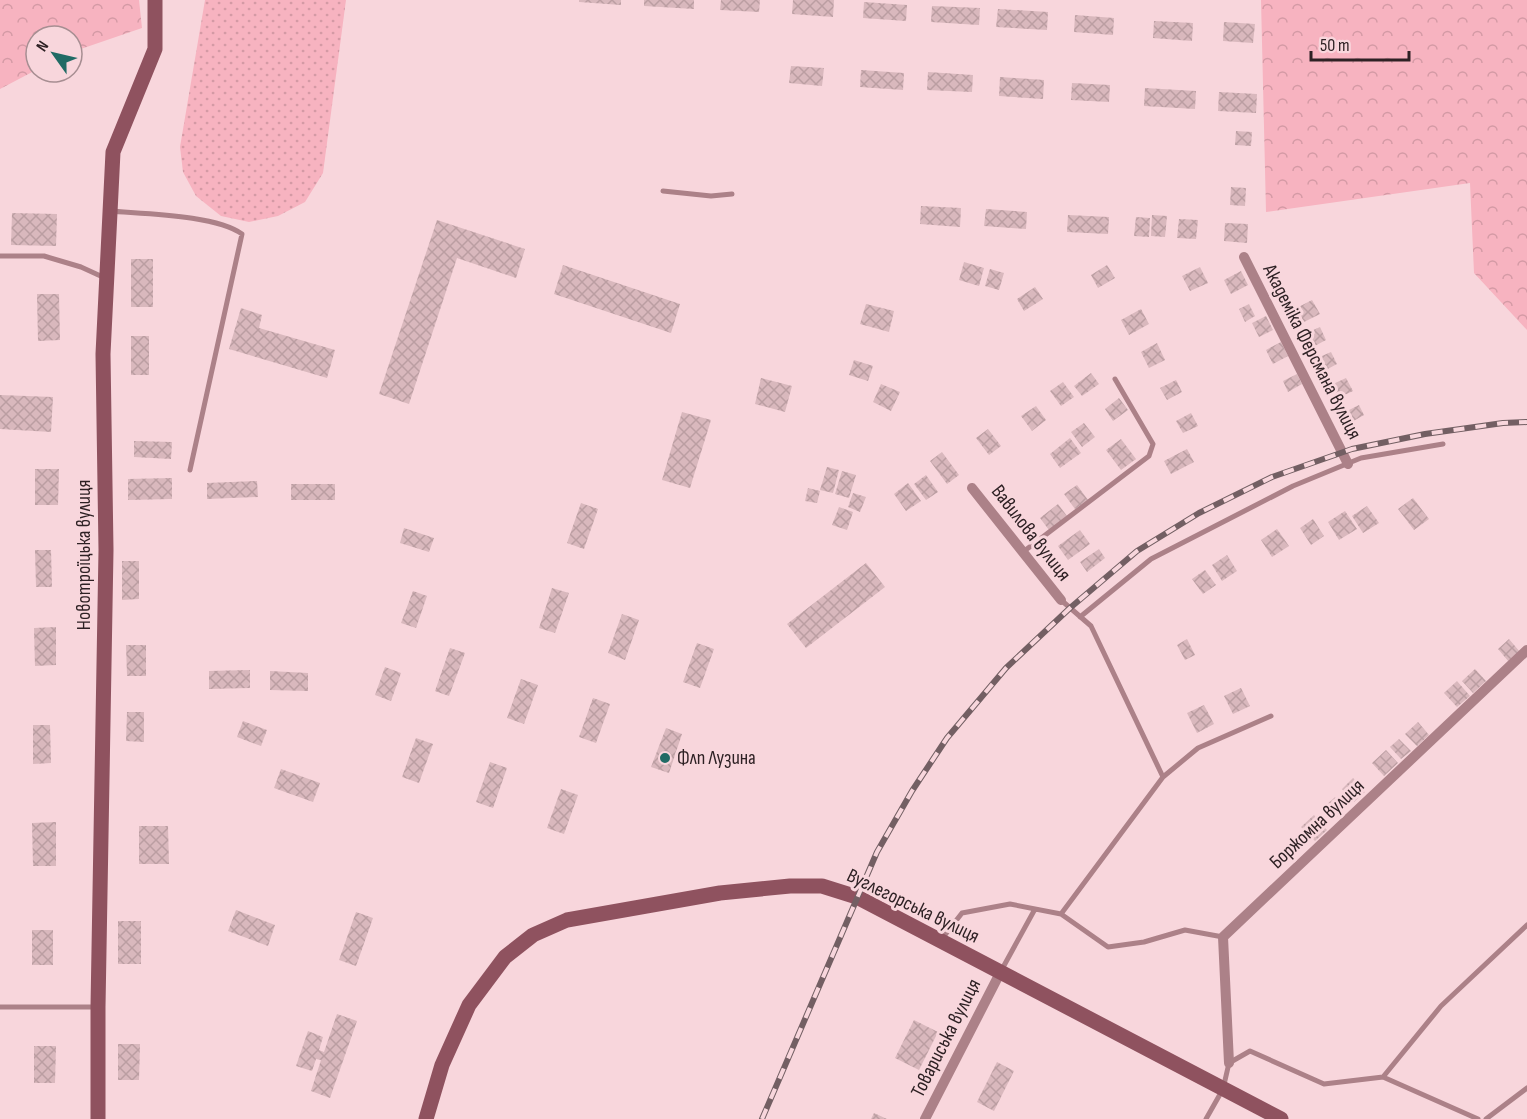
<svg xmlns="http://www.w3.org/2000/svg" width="1527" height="1119" viewBox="0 0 1527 1119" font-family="'Sofia Sans Condensed',sans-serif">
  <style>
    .forest { fill: url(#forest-crowns) }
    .park { fill: url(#park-dots) }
    .building { fill: url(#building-cross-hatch) }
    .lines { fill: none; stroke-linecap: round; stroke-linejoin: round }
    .lane { stroke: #ac8188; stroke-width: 5 }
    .street { stroke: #ac8188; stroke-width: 10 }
    .secondary { stroke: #8f525f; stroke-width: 15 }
    .rail-casing { stroke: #735f63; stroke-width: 6 }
    .rail { stroke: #f8d6dc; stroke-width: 4; stroke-dasharray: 11; stroke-linecap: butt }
    .poi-dot { fill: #216b65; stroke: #f8d6dc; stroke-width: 2 }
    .labels { text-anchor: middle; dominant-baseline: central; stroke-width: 6; stroke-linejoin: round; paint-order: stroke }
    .street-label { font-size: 20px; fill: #2e2124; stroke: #f8d6dc }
    .poi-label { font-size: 20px; fill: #2e2124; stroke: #f8d6dc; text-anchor: start }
  </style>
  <defs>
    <pattern id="forest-crowns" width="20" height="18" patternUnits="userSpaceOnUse" patternTransform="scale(1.5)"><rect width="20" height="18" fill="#f7b3c0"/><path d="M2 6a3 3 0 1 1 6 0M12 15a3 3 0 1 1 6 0" fill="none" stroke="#d49aa5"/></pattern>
    <pattern id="park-dots" width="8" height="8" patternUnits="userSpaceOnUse" patternTransform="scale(1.5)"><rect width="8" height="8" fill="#f7b3c0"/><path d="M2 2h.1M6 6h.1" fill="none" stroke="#d49aa5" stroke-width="1.8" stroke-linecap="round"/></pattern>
    <pattern id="building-cross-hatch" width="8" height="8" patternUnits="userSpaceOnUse" patternTransform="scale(1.5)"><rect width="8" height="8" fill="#d9b8bd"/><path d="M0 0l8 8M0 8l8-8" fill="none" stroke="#bb9ea2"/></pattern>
  </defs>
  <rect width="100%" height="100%" fill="#f8d6dc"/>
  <path class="forest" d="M0 0H139L142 28 72 52V36H36V70L0 89Z
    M1261 0H1527V330L1474 273 1470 183 1266 212Z"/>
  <path class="park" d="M205 0H346L323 173 305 202 278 216 249 222 221 216 196 196 183 172 180 147Z"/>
  <path class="building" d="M579 0H621V5L579 2Z
    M644 0H694V9L644 6Z
    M721 0H760L759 12 720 10Z
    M793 0H834L833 17 792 14Z
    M864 2 907 5 906 21 863 18Z
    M932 6 980 8 979 25 931 22Z
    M998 9 1048 12 1047 30 996 27Z
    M1075 15 1114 18 1113 35 1074 32Z
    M1154 21 1193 23 1192 41 1153 38Z
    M1224 22 1255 24 1253 43 1223 41Z
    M791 66 824 68 822 86 789 83Z
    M861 70 904 73 903 90 860 87Z
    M928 72 973 75 972 92 927 90Z
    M1000 77 1044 80 1043 99 999 96Z
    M1072 83 1110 85 1109 102 1071 100Z
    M1145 88 1196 91 1195 109 1144 106Z
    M1219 92 1257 94 1256 113 1218 111Z
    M1236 131 1252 132 1251 146 1235 145Z
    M1231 187 1246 188 1245 206 1230 205Z
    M921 206 961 208 960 227 920 224Z
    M986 209 1027 212 1026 229 984 226Z
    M12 213 57 214 56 246 11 245Z
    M1068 215 1109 217 1108 234 1067 232Z
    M1152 215 1167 216 1165 237 1151 236Z
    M1136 217 1150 218 1149 237 1134 236Z
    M1179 219 1198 220 1196 239 1177 238Z
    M437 220 525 249 516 278 457 258 409 404 379 394Z
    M1225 223 1248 224 1247 243 1224 241Z
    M131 259H153V307H131Z
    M964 262 984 268 979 286 959 280Z
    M563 265 680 304 671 333 554 294Z
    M1107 265 1115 278 1098 288 1091 275Z
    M1200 267 1208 283 1190 291 1182 276Z
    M990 269 1004 273 999 290 985 286Z
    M1241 271 1248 285 1231 294 1224 280Z
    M1035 287 1043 299 1024 311 1017 299Z
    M37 294H59L60 340 38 341Z
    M1312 300 1320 314 1296 326 1289 312Z
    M866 304 894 311 889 332 860 324Z
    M1249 304 1255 316 1245 322 1239 309Z
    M241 308 262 315 259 328 335 350 327 378 229 349Z
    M1141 309 1149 324 1129 335 1121 320Z
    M1266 316 1273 330 1259 337 1252 323Z
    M1320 327 1326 340 1307 350 1300 336Z
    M131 336H149V375H131Z
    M1281 342 1288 356 1273 364 1266 350Z
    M1157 343 1165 360 1149 368 1141 352Z
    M1331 352 1337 364 1322 372 1315 359Z
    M854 360 873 366 868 381 849 375Z
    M1091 373 1099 384 1082 396 1074 386Z
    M1297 374 1302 384 1288 392 1283 381Z
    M761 378 792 386 785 412 755 404Z
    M1346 378 1353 391 1338 398 1331 385Z
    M1176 380 1182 392 1167 400 1160 388Z
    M1063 382 1074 397 1061 406 1050 391Z
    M881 384 900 392 891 411 873 402Z
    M0 395 53 397 51 432 0 429Z
    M1119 398 1128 410 1113 421 1105 409Z
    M1359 405 1364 415 1350 423 1345 412Z
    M1036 406 1046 420 1032 431 1021 416Z
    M682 412 711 420 690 488 662 480Z
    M1191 413 1198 426 1183 433 1176 421Z
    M1084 423 1095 437 1082 447 1071 432Z
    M988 429 1001 446 989 455 976 438Z
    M1070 438 1081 453 1060 468 1050 454Z
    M1121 439 1136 459 1121 470 1106 450Z
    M134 441 172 442 171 459 134 457Z
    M1187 449 1194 462 1171 474 1164 461Z
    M942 452 959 475 947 484 930 461Z
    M827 467 839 470 833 493 820 490Z
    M35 469H59L58 505H35Z
    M842 471 856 475 849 498 835 494Z
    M926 475 938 492 926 500 914 484Z
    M172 478V499L128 500V479Z
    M257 481 258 497 207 499V483Z
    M908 483 921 501 906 511 894 494Z
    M291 484H335V500H291Z
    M1077 485 1088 500 1075 509 1064 494Z
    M808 488 820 491 817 503 805 501Z
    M853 493 866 497 860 512 848 507Z
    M1413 498 1429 519 1414 530 1398 509Z
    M581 503 598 509 584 549 567 543Z
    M1058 504 1067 516 1049 530 1040 518Z
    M1367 506 1379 523 1363 533 1352 516Z
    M839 507 853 512 847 530 832 525Z
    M1345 511 1357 529 1339 540 1328 522Z
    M1313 519 1324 536 1311 545 1300 528Z
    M404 528 434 538 429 552 400 543Z
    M1277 529 1289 546 1272 557 1261 540Z
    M1080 530 1090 544 1068 560 1058 546Z
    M1099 549 1105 558 1087 572 1080 562Z
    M35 550H51L52 587H36Z
    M1227 555 1237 571 1222 581 1212 565Z
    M122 561H139V599L122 600Z
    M866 563 885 587 806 648 787 624Z
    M1205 570 1216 585 1203 594 1192 579Z
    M552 588 569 593 555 633 539 628Z
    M413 591 427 596 416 628 401 623Z
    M622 614 639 620 625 660 608 653Z
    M56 627V665L35 666 34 628Z
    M1187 639 1195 655 1185 660 1177 645Z
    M1509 639 1520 652 1509 662 1498 649Z
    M697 643 714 649 700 688 683 682Z
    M126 645H146V676H127Z
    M450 648 465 653 449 696 435 691Z
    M385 667 401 673 391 701 375 695Z
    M1475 669 1486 681 1473 693 1462 681Z
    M250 670V688L209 689V671Z
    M270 671 308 673V691L270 690Z
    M521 679 538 685 524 724 507 718Z
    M1457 681 1470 696 1457 707 1444 693Z
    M1241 688 1250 706 1233 714 1224 696Z
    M593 698 610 704 596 743 579 737Z
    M1204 705 1214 724 1197 733 1187 713Z
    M127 712H144V742L126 741Z
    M243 721 267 730 261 746 237 737Z
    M1418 722 1429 735 1417 746 1405 734Z
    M33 725H50L51 763 33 764Z
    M666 728 682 734 669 773 651 767Z
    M416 738 433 744 419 783 402 777Z
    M1399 739 1411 751 1401 759 1390 747Z
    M1386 750 1398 763 1384 776 1372 763Z
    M490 762 507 768 493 808 476 802Z
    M281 769 320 783 313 802 274 788Z
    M1353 778 1365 792 1354 802 1342 789Z
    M561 789 578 795 564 834 547 828Z
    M1335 797 1345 809 1336 818 1325 806Z
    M1314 815 1327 830 1315 841 1301 827Z
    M56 822V866H33L32 823Z
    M139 826H168L169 864H139Z
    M236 910 275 925 268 946 228 931Z
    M356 912 373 918 356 966 339 960Z
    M118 921H141V964H118Z
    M32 930H53V965H32Z
    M337 1014 357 1021 330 1098 311 1091 321 1060 316 1059 312 1071 296 1066 308 1031 323 1037 319 1050 324 1052Z
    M914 1020 938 1032 919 1070 895 1058Z
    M118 1044H140L139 1080H118Z
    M34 1046H56L55 1083H34Z
    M997 1062 1014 1071 994 1111 977 1102Z
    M874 1113 887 1119H871Z"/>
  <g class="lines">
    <path class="lane" d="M663 191 711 196 732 194
      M110 211C145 214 216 215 242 234L190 470
      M0 256H44L81 267 105 278
      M1023 552 1149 456 1153 444 1115 379
      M1061 600 1091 626 1163 777 1061 914
      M1080 617 1151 559 1293 486 1361 458 1443 444
      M1163 777 1198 748 1271 716
      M941 940 962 913 1010 904 1061 914 1108 947 1144 942 1185 930 1223 937
      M1001 971 1035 909
      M0 1007H96
      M1383 1077 1441 1006 1527 925
      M1206 1119 1223 1089 1229 1063 1250 1051 1324 1084 1383 1077 1478 1119
      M1486 1119 1527 1088"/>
    <path class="street" d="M1244 257 1348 464
      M972 488 1061 600
      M1229 1063 1223 937 1527 650
      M925 1119 1000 973"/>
    <path class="secondary" d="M98 1119V1007L106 550 103 354 113 152 155 49V0
      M426 1119 442 1065 469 1005 505 957 533 935 567 920 720 893 790 886H822L857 897 1281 1119"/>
    <defs>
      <path id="rail" d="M762 1119 877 852 912 791 947 738 1006 668 1070 608 1137 551 1199 513 1272 477 1352 449 1425 434 1503 423 1527 422"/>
    </defs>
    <use href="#rail" class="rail-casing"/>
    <use href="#rail" class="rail"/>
  </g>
  <circle class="poi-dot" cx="665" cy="758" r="6"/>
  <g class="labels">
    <g class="street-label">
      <text transform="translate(1312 352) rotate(63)">Академіка Ферсмана вулиця</text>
      <text transform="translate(1031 533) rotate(52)">Вавилова вулиця</text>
      <text transform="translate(84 555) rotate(-90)">Новотроїцька вулиця</text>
      <text transform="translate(1317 824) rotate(-43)">Боржомна вулиця</text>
      <text transform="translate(913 906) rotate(26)">Вуглегорська вулиця</text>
      <text transform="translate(946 1038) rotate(-63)">Товариська вулиця</text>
    </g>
    <g class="poi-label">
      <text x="677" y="758">Флп Лузина</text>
    </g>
  </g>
  <g transform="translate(54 54) rotate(304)"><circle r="28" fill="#f8d6dc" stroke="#a78e92" stroke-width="1.5"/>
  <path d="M0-4.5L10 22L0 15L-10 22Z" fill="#216b65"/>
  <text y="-9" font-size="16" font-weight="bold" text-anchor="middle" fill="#2e2124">N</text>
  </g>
  <path d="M1311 51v9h98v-9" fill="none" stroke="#2e2124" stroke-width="3"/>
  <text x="1320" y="51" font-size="18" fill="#2e2124" stroke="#f8d6dc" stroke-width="4.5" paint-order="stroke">50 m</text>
</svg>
